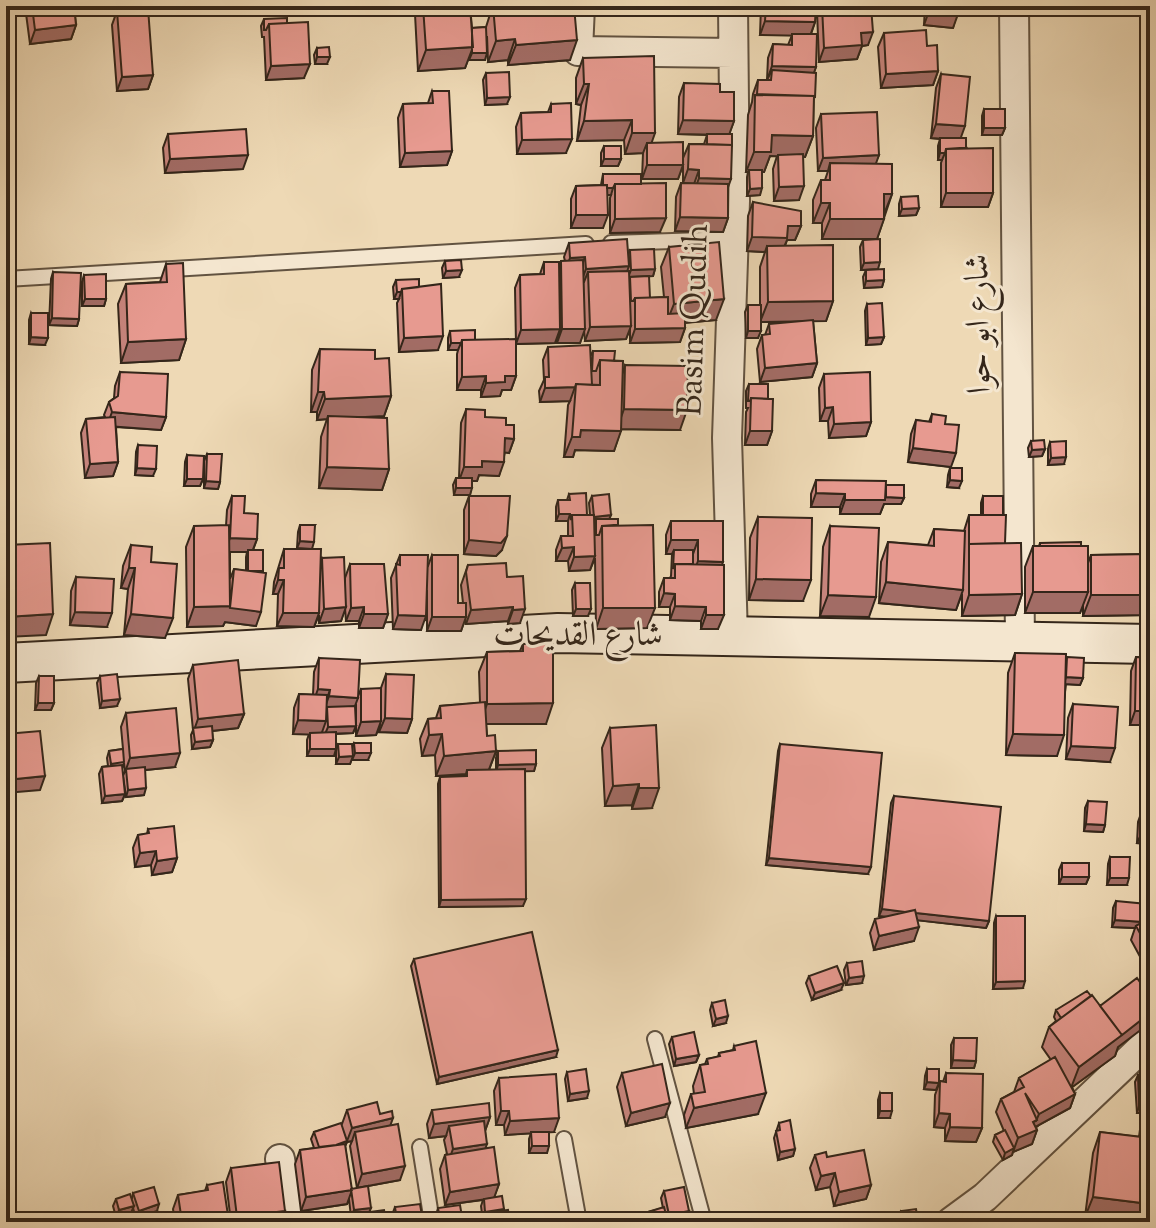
<svg xmlns="http://www.w3.org/2000/svg" width="1156" height="1228" viewBox="0 0 1156 1228" font-family="'Sorts Mill Goudy',Amiri,serif">
  <style>
    .lines { fill: none; stroke-linecap: round; stroke-linejoin: round }
    .lane-casing { stroke: #625341; stroke-width: 18 }
    .street-casing { stroke: #625341; stroke-width: 32 }
    .secondary-casing { stroke: #34261a; stroke-width: 42 }
    .lane { stroke: #f4e6cf; stroke-width: 14 }
    .street { stroke: #f4e6cf; stroke-width: 28 }
    .secondary { stroke: #f4e6cf; stroke-width: 38 }
    .wall { fill: #c7847c; stroke: #34261a; stroke-width: 2; fill-rule: evenodd }
    .shaded-wall { fill: #a26c65; stroke: #34261a; stroke-width: 2 }
    .building { fill: #e79a90; stroke: #34261a; stroke-width: 2 }
    .labels { text-anchor: middle; dominant-baseline: central; stroke-width: 6; stroke-linejoin: round; paint-order: stroke }
    .street-label { font-size: 34px; fill: #34261a; stroke: #f4e6cf }
  </style>
  <rect width="100%" height="100%" fill="#eed9b5"/>
  <filter id="stains"><feTurbulence type="fractalNoise" baseFrequency=".0025" numOctaves="4"/><feColorMatrix values="0 0 0 0 .2 0 0 0 0 .09 0 0 0 0 .02 0 0 0 .5 -.17"/></filter>
  <radialGradient id="worn" r=".72"><stop offset=".6" stop-color="#630" stop-opacity="0"/><stop offset="1" stop-color="#630" stop-opacity=".3"/></radialGradient>
  <g class="lines">
    <defs>
      <path id="lane" d="M611 243 734 239
        M6 279 586 244
        M655 1039 704 1222
        M564 1139 579 1222
        M420 1147 432 1222"/>
      <path id="street" d="M580 6 578 51 733 53
        M733 6 735 201 727 438 733 637
        M1014 6 1020 642
        M280 1159 290 1222
        M951 1222 985 1197 1150 1040"/>
      <path id="secondary" d="M6 663 558 633 1150 644"/>
    </defs>
    <use href="#lane" class="lane-casing"/>
    <use href="#street" class="street-casing"/>
    <use href="#secondary" class="secondary-casing"/>
    <use href="#lane" class="lane"/>
    <use href="#street" class="street"/>
    <use href="#secondary" class="secondary"/>
  </g>
  <path class="wall" d="M25 6H74L76 25 71 39 30 44Z
    M418 6H470L472 28 486 27 492 8 475 10V6H574L570 60 508 65V60L488 62 487 36 485 60H469V57L465 68 418 71 415 14Z
    M761 6H816L815 22 811 34 816 67 814 72 813 136 805 157H803L799 200 774 201 773 169 777 156H770L764 172H762L760 195 747 196V177L748 172H746L748 115 752 102 753 94 758 80H767L768 58 773 44 788 45 792 35H760Z
    M819 6H871L868 45 862 46 857 59 819 62 817 11Z
    M925 6H959L953 28 924 25Z
    M117 11 153 75 148 89 117 91 112 25Z
    M264 19 287 23 304 78 266 80 264 37H262L261 26Z
    M884 33 927 46 938 71 933 85 881 88 878 47Z
    M317 48 327 64H315L314 55Z
    M583 58 652 143 683 165 678 179H642L643 153 625 154 624 140 577 141 581 105 576 104V78Z
    M486 73 507 104 485 105 483 80Z
    M941 74 961 138 993 193 988 207H941V163L942 160H938V146L940 139 931 138 936 88Z
    M684 83 720 92 734 121 729 134 728 218 723 232 675 231 676 197 681 183H683V158L689 144H704L707 135 678 134 679 97Z
    M432 91 452 151 447 165 400 167 398 118 403 104 428 103Z
    M551 104 566 153 517 154 516 127 521 113 548 112Z
    M984 109 1005 128 1002 135H982V116Z
    M821 114 879 155 875 163 892 194 877 239 878 269 884 280 882 287 864 288 863 277 866 270H861L860 247 863 240 872 239H822V223H813V200L821 180H825L828 171H818L816 128Z
    M168 134 243 169 165 173 163 148Z
    M604 146 621 159 618 166H601V153Z
    M603 174 641 184 660 232 610 233V198L611 195H607L603 228H571V199L576 186 601 185Z
    M901 197 919 208 916 215 899 216V204Z
    M753 202 801 226 795 240H787L785 246 833 301 826 321H813L817 363 812 377 760 382 757 349 762 335H765L769 324 794 322H761L758 338H746L745 312 748 305H760V267L765 252 747 251 748 216Z
    M569 243 628 255 630 250 655 269 653 276 629 277V280L630 277 650 298 664 297 661 267 669 247 716 320 685 323V328L680 342 630 343V329L626 339 585 341 584 330 580 343H557V337L555 343 516 344 515 288 520 275 540 274 544 262 559 266 561 261H565L564 257Z
    M445 261 459 277 443 278 442 268Z
    M166 264 186 339 179 360 121 363 118 304 126 284 160 282Z
    M53 272 79 319 77 326 49 325 51 279Z
    M84 275 106 299 104 306H82V282Z
    M396 280 419 287 438 350 399 352 397 303 399 299H394L393 287Z
    M867 304 884 337 881 344 866 345 865 311Z
    M31 313 45 345 29 344V320Z
    M450 331 475 340 516 376 511 390H502L500 396 481 397V390H457V354L458 350H448V338Z
    M548 347 591 355 593 351 614 361 623 372 625 365 680 430 621 429 614 451 575 450 573 457H564L568 405 570 401 540 402 539 391 544 380 543 360Z
    M320 349 375 359 391 396 384 416 364 418 389 469 382 490 319 488 321 437 327 419 317 420V412H311L312 370Z
    M120 372 166 417 161 430 116 427 118 462 113 476 85 478 81 433 86 419 105 417 104 415 109 402 114 398 115 386Z
    M824 374 871 422 866 436 829 438 828 421H820L819 388Z
    M749 384 768 399 772 431 767 445H745L746 412 748 408H746V391Z
    M466 410 506 425 514 439 509 453 505 452 499 476 479 475 477 481H472L470 495H454L453 485 456 478H459L461 423Z
    M932 414 945 424 951 467 908 462 911 434 916 420 929 422Z
    M1031 441 1045 449 1042 456 1029 457 1028 448Z
    M1050 442 1064 464 1048 465V449Z
    M138 445 153 476 135 475 136 452Z
    M207 454 220 482 218 489 204 488V461Z
    M187 455 203 479 200 486H184L185 462Z
    M950 468 959 488 947 487 948 475Z
    M816 480 885 487 904 498 901 504H884L880 514H840V507H811V494Z
    M569 494 587 515H590L589 503 592 496 609 519 618 525 647 628 596 629 595 558 590 570 569 571 568 561H556V550L561 536H568V521H556V507L558 500H567Z
    M232 496 244 513 257 539 253 550 263 571 256 626 225 622 223 626 187 627 186 547 194 526H226L227 510ZM230 552H247L246 557V571L234 569 230 579Z
    M469 496 502 550 496 556 464 554V510Z
    M983 496 1003 515 1005 543 1022 594 1015 615 962 616V594L956 610 879 603 881 562 888 542 928 545 934 529 964 531 969 515H981V503Z
    M758 517 803 601 749 600 750 538Z
    M671 521H723L718 629H701V621L670 620V607H659V592L664 578H670L671 576 672 554H666V535Z
    M1150 523V546L1146 545 1148 529Z
    M300 525H315L297 548 298 532Z
    M830 526 869 617 820 616 823 547Z
    M1040 543 1081 546 1088 563 1091 555 1150 554V615L1083 616V605L1080 613H1025V567L1033 546H1039Z
    M131 545 151 562 165 638 124 635 128 589 121 588 123 566Z
    M284 549 321 561 322 558 345 600V578L350 564 388 614 383 628H359V621H346L345 608 341 621 319 623V615L314 627 277 626 278 594H273L274 582Z
    M400 555 428 566 432 555 458 603H463L461 585 468 565 507 577 520 623 508 624V621L466 624 465 619 461 631H427V590L421 630 393 629 391 578Z
    M76 577 107 627 70 625 71 591Z
    M575 583 588 616H573L572 590Z
    M523 644 546 724H486L487 736 496 751 489 770H496V758L498 751 536 764 534 771H525L523 906 439 907 438 784 440 777 465 776 466 774 436 776 435 755 422 756 420 739 428 719 436 718 440 706 480 703 479 672 487 652 520 651Z
    M1015 653 1066 660 1083 678 1080 685 1066 684 1057 756 1006 755 1008 673Z
    M1136 657 1150 658V725H1130L1131 671Z
    M319 658 358 696 361 689 381 700V688L386 674 412 719 407 733 379 732 380 724 376 735 356 736V704V726L353 733 336 734V749L334 756H307V740L309 734H293L294 708 299 694 313 695 314 672Z
    M193 665 244 714 238 728 212 731 213 740 210 747 192 749 191 735 193 730 188 679Z
    M39 676 54 703 51 710H35L36 683Z
    M100 676 117 706 100 708 97 683Z
    M1073 704 1110 762 1066 759 1068 718Z
    M126 713 175 767 145 770 144 795 126 797 123 776 125 771 124 763 122 769 125 794 122 801 102 803 99 774 102 767 108 766 107 758 109 751 123 749 121 727Z
    M610 728 652 808 632 809V805L605 806 602 748Z
    M354 743 368 760H352V758L350 764H336V751L338 744 352 748Z
    M780 744 868 874 766 865 778 751Z
    M894 796 989 921 986 928 917 920 914 941 874 950 870 933 875 919 884 917 879 916 891 803Z
    M1088 801 1105 825 1103 832 1084 831 1085 808Z
    M1143 808 1150 844 1137 843 1138 822Z
    M148 829 177 858 172 872 152 875 151 865 135 867 133 848 138 835 147 834Z
    M1110 857 1127 885H1107L1108 864Z
    M1062 863 1089 877 1086 884H1059V870Z
    M1116 901 1146 920 1150 918V960L1144 964 1131 940 1135 928 1112 927 1113 908Z
    M996 916 1023 988 993 989 994 923Z
    M414 959 556 1057 437 1084 411 966Z
    M847 963 862 983 846 985 844 970Z
    M809 976 841 990 812 1000 806 983Z
    M712 1003 726 1023 713 1026 710 1010Z
    M1056 1010 1118 1047 1115 1056 1072 1087 1075 1094 1070 1108 1035 1127 1037 1130 1032 1144 1013 1152V1151L1012 1155 1003 1160 993 1142 995 1135 1004 1131 996 1112 1001 1099 1014 1092 1019 1078 1051 1060 1042 1047 1049 1027 1056 1021 1054 1017Z
    M672 1037 699 1055 696 1062 674 1066 669 1044Z
    M954 1038 976 1061 974 1068H951V1045Z
    M734 1046 758 1114 686 1128 684 1115 691 1094H694L693 1086 700 1065 705 1064 707 1059 718 1057 719 1053 733 1050Z
    M927 1069 936 1090 924 1089 925 1076Z
    M567 1072 587 1098 568 1101 565 1079Z
    M622 1073 665 1117 626 1126 617 1087Z
    M946 1073 982 1128 976 1142 945 1141V1128L934 1127 935 1095 940 1081 943 1082Z
    M1138 1075 1150 1106V1222H1125L1085 1217 1093 1153 1100 1132 1139 1137 1141 1122 1144 1113H1137L1135 1082Z
    M499 1078 554 1132H549L547 1153H529V1139L531 1133 505 1135 504 1125H496L494 1091Z
    M880 1093 890 1118H878V1100Z
    M347 1110 380 1114 390 1126 400 1180 357 1188 350 1146 352 1141 347 1142 345 1146 351 1189 369 1212 385 1216 392 1215 395 1207 423 1222H344L360 1219 361 1216 351 1217 349 1199 347 1204 301 1211 295 1164 300 1150 314 1148 311 1139 314 1132 342 1124Z
    M432 1110 490 1117 485 1131 486 1148 499 1184 494 1197 504 1209V1211L510 1222H462L463 1217 482 1214 481 1206 483 1200 445 1205 440 1169 445 1155 447 1154 444 1140 446 1136 429 1138 427 1124Z
    M779 1123 795 1149 793 1156 778 1160 774 1138Z
    M815 1155 827 1157 871 1185 866 1199 834 1206 830 1187 816 1190 810 1168Z
    M231 1168 285 1211 281 1222H231L226 1182Z
    M207 1185 229 1222H175L173 1209 178 1195 205 1191Z
    M664 1191 686 1217 668 1221 647 1216 648 1212 663 1208 661 1198Z
    M133 1193 157 1211 136 1218 133 1208 131 1213 116 1217 113 1206 116 1199 132 1198Z
    M438 1208 462 1217 460 1222H437L436 1215Z
    M901 1211 918 1222H899L898 1218Z"/>
  <path class="shaded-wall" d="M476 6H493L492 8 475 10Z
    M929 11 958 14 953 28 924 25Z
    M765 21 815 22 810 36 760 35Z
    M76 25 71 39 30 44 35 30Z
    M873 32 868 45 862 46 857 59 819 62 824 48 861 33Z
    M515 39 508 60 488 62 496 41Z
    M577 40 570 60 508 65 516 45Z
    M473 47 465 68 418 71 426 50Z
    M472 53H487L485 60H469Z
    M317 57H330L327 64H315Z
    M310 64 304 78 266 80 271 66Z
    M772 66 816 67 811 81 772 70 767 80Z
    M938 71 933 85 881 88 886 74Z
    M153 75 148 89 117 91 122 77Z
    M584 84H589L581 105 576 104Z
    M510 97 507 104 485 105 487 98Z
    M632 120 624 140 577 141 584 121Z
    M683 120 734 121 729 135 678 134Z
    M936 124 965 126 960 140 931 138Z
    M984 128H1005L1002 135H982Z
    M632 133H655L648 153 647 143 643 153 625 154Z
    M772 135 813 136 805 157 770 156 764 172H746L754 152Z
    M572 139 566 153 517 154 522 140Z
    M452 151 447 165 400 167 405 153Z
    M940 153H945L942 160H938Z
    M248 155 243 169 165 173 170 159Z
    M879 155 874 169 830 163 828 171H818L823 158Z
    M604 159H621L618 166H601Z
    M647 165H683L678 179H642Z
    M688 169 699 170 694 184 683 183Z
    M699 178 731 179 726 193 694 192Z
    M804 186 799 200 774 201 779 187Z
    M603 188H613L611 195H601Z
    M762 188 760 195 747 196 750 189Z
    M946 193H993L988 207H941Z
    M884 194H892L884 214Z
    M821 203H830L822 223H813Z
    M919 208 916 215 899 216 902 209Z
    M576 215H608L603 228H571Z
    M680 217 728 218 723 232 675 231Z
    M666 218 660 232 610 233 615 219Z
    M830 219H884L877 239H822Z
    M788 226H801L795 240H787L782 252 767 246 765 252 747 251 752 237Z
    M585 257 580 271 565 272 570 258Z
    M880 262 878 269 861 270 864 263Z
    M629 266 624 280 588 272 584 282H581L586 269Z
    M655 269 653 276 628 277 631 270Z
    M462 270 459 277 443 278 446 271Z
    M884 280 882 287 864 288 866 281Z
    M397 292H401L399 299H394Z
    M85 299H106L104 306H82Z
    M724 299 716 320 666 324 674 304Z
    M833 301 826 321 760 322 768 302Z
    M52 318 79 319 77 326 49 325Z
    M631 326 626 339 585 341 590 327Z
    M685 328 680 342 630 343 635 329Z
    M560 329 555 343 516 344 521 330Z
    M562 329H585L580 343H557Z
    M748 331H761L758 338H746Z
    M443 336 438 350 399 352 404 338Z
    M31 337 48 338 45 345 29 344Z
    M884 337 881 344 866 345 868 338Z
    M186 339 179 360 121 363 128 342Z
    M451 343H461L458 350H448Z
    M817 363 812 377 760 382 765 368Z
    M486 376 481 390H457L462 377Z
    M505 376H516L511 390H502L500 396 481 397 486 383Z
    M575 387 570 401 540 402 545 388Z
    M318 392H324L317 412H311Z
    M391 396 384 416 328 419V416L327 419 317 420 325 399Z
    M833 407 828 421H820L825 408Z
    M624 409 687 410 680 430 617 429Z
    M112 412 166 417 161 430 107 426Z
    M871 422 866 436 829 438 834 424Z
    M581 430 621 431 614 451 575 450 573 457H564L572 437Z
    M750 431H772L767 445H745Z
    M505 438 514 439 509 453 500 452Z
    M913 448 956 453 951 467 908 462Z
    M1045 449 1042 456 1029 457 1032 450Z
    M1066 457 1064 464 1048 465 1051 458Z
    M482 461 504 462 499 476 479 475 477 481H459L464 467Z
    M118 462 113 476 85 478 90 464Z
    M327 467 389 469 382 490 319 488Z
    M137 468 156 469 153 476 135 475Z
    M187 479H203L200 486H184Z
    M950 480 962 481 959 488 947 487Z
    M206 481 220 482 218 489 204 488Z
    M456 488H472L470 495H454Z
    M816 493 845 494 840 507H811Z
    M886 497 904 498 901 504H884L880 514H840L845 500Z
    M559 514H570L568 521H556Z
    M611 515 608 522 596 519 594 523 593 517Z
    M507 536 502 550 496 556 464 554 469 540Z
    M230 538 257 539 252 552H225Z
    M671 540H698L693 554 674 550 672 554H666Z
    M300 541 314 542 312 549 297 548Z
    M574 547 568 561H556L562 548Z
    M595 556 590 570 569 571 574 557Z
    M698 561 723 562 718 576 693 575Z
    M129 568H135L128 589 121 588Z
    M756 579 811 580 803 601 749 600Z
    M278 580H284L278 594H273Z
    M886 582 963 590 956 610 879 603Z
    M1033 592H1088L1080 613H1025Z
    M664 593 675 594 670 607H659Z
    M1022 594 1015 615 962 616 969 595Z
    M828 595 876 597 869 617 820 616Z
    M1091 595H1150V615L1083 616Z
    M230 606 261 612 256 626 225 622 223 626 187 627 194 607Z
    M675 606 706 607 701 621 670 620Z
    M346 607 341 621 319 623 324 609Z
    M364 607 359 621H346L351 608Z
    M513 607 508 621 466 624 471 610Z
    M603 608H655L647 628 596 629Z
    M525 609 520 623 508 624 513 610Z
    M576 609H591L588 616H573Z
    M75 612 112 613 107 627 70 625Z
    M283 613H319L314 627 277 626Z
    M53 614 46 635 6 637V617Z
    M131 614 173 618 165 638 124 635Z
    M364 614H388L383 628H359Z
    M398 615 426 616 421 630 393 629Z
    M706 615H724L718 629H701Z
    M432 617H466L461 631H427Z
    M1066 677 1083 678 1080 685 1064 684Z
    M318 689 330 690 325 704 313 703Z
    M329 696 358 698 353 711 324 710Z
    M120 699 117 706 100 708 102 701Z
    M38 703H54L51 710H35Z
    M553 703 546 724H480L487 704Z
    M1135 711H1150V725H1130Z
    M244 714 238 728 193 733 198 719Z
    M385 718 412 719 407 733 379 732Z
    M298 720 326 721 321 735 293 734Z
    M381 721 376 735 356 736 361 722Z
    M6 723H10L6 735Z
    M356 726 353 733 325 734 328 727Z
    M442 734 435 755 422 756 429 735Z
    M1013 734 1064 735 1057 756 1006 755Z
    M213 740 210 747 192 749 195 742Z
    M1071 746 1115 748 1110 762 1066 759Z
    M310 749H336L334 756H307Z
    M496 751 488 772 467 770 466 774 436 776 444 756Z
    M180 753 175 767 125 772 130 758Z
    M355 753H371L368 760H352Z
    M353 756 350 764H336L339 757Z
    M536 764 534 771 496 772 498 765Z
    M45 776 40 790 6 793V780Z
    M639 784 632 805 605 806 613 786Z
    M146 788 144 795 126 797 128 790Z
    M639 788H659L652 808 632 809Z
    M125 794 122 801 102 803 105 796Z
    M1086 824 1105 825 1103 832 1084 831Z
    M1143 830H1150V844L1137 843Z
    M156 851 151 865 135 867 140 853Z
    M177 858 172 872 152 875 157 861Z
    M769 858 871 867 868 874 766 865Z
    M1062 877H1089L1086 884H1059Z
    M1110 878H1129L1127 885H1107Z
    M526 899 523 906 439 907 441 900Z
    M882 909 989 921 986 928 879 916Z
    M1115 920 1146 922 1136 926 1135 928 1112 927Z
    M919 927 914 941 874 950 879 936Z
    M1150 949V960L1144 964 1149 950Z
    M864 976 862 983 846 985 849 978Z
    M1025 981 1023 988 993 989 996 982Z
    M844 983 841 990 812 1000 815 993Z
    M1150 1013V1023L1118 1047 1115 1056 1071 1088 1079 1067Z
    M728 1016 726 1023 713 1026 716 1019Z
    M558 1050 556 1057 437 1084 439 1077Z
    M699 1055 696 1062 674 1066 676 1059Z
    M953 1060 976 1061 974 1068H951Z
    M927 1082 939 1083 936 1090 924 1089Z
    M589 1091 587 1098 568 1101 570 1094Z
    M766 1093 758 1114 686 1128 694 1108Z
    M1075 1094 1070 1108 1035 1127 1037 1130 1032 1144 1013 1152 1018 1138 1033 1122 1036 1121 1039 1114Z
    M670 1103 665 1117 626 1126 631 1113Z
    M1139 1106H1150L1147 1113 1146 1108 1144 1113H1137Z
    M501 1111H509L504 1125H496Z
    M880 1111H892L890 1118H878Z
    M939 1113 950 1114 945 1128 934 1127Z
    M490 1117 485 1131 449 1126 446 1136 429 1138 434 1124Z
    M393 1118 388 1132H355L352 1141 347 1142 344 1148 320 1150 347 1141 352 1128Z
    M559 1118 554 1132 505 1135 510 1121Z
    M1144 1124H1149L1144 1138H1139Z
    M950 1127 982 1128 976 1142 945 1141Z
    M487 1144 482 1158 448 1163 453 1149Z
    M532 1146H549L547 1153H529Z
    M1014 1148 1012 1155 1003 1160 1005 1153Z
    M795 1149 793 1156 778 1160 780 1152Z
    M405 1166 400 1180 357 1188 362 1174Z
    M835 1173 830 1187 816 1190 821 1176Z
    M499 1184 494 1198 445 1205 450 1192Z
    M871 1185 866 1199 834 1206 839 1192Z
    M352 1190 347 1204 301 1211 306 1197Z
    M1093 1197 1150 1204V1222H1125L1085 1217Z
    M159 1204 157 1211 136 1218 139 1211Z
    M134 1206 131 1213 116 1217 119 1210Z
    M371 1208 368 1215 362 1213 361 1216 351 1217 354 1210Z
    M285 1211 281 1222H235L237 1217Z
    M689 1211 686 1218 666 1222 669 1215Z
    M462 1217 460 1222H440V1220Z"/>
  <path class="building" d="M32 6H74L76 25 35 30Z
    M423 6H470L473 47 426 50Z
    M493 6H574L577 40 516 45 515 39 496 41Z
    M766 6H816L815 22 765 21Z
    M822 6H871L873 32 861 33 862 45 824 48Z
    M929 6H959L958 14 929 11Z
    M148 8 153 75 122 77 117 11Z
    M287 18V23L269 24 266 30H264V19Z
    M308 22 310 64 271 66 269 24Z
    M486 27 487 53H472V28Z
    M926 30 927 46 937 45 938 71 886 74 884 33Z
    M792 34H817L816 67 772 66 773 44 792 45Z
    M329 47 330 57H317V48Z
    M654 56 655 133H632V120L584 121 589 84H584L583 58Z
    M772 70 816 73 815 98 814 96 757 94 758 80H771Z
    M509 72 510 97 487 98 486 73Z
    M941 74 970 77 965 126 936 124Z
    M684 83 720 84V92H734V121L683 120Z
    M432 91H449L452 151 405 153 403 104 433 103Z
    M755 95 814 96 813 136 772 135 771 152H754Z
    M571 103 572 139 522 140 521 113 551 112V104Z
    M984 109H1005V128H984Z
    M877 112 879 155 823 158 821 114Z
    M246 129 248 155 170 159 168 134Z
    M707 134H732V147V145L707 144Z
    M940 138H966V148L946 149 945 153H940Z
    M683 142V165H647V143Z
    M689 144 732 145 731 179 699 178V170L688 169Z
    M604 146H621V159H604Z
    M993 148V193H946V149Z
    M803 154 804 186 779 187 778 155Z
    M830 163 892 164V194H884V219H830V203H821V180H830Z
    M749 170H762V188L750 189Z
    M603 174H641V184H615L613 188H607V185H603Z
    M666 183V218L615 219V184Z
    M681 183 728 184V218L680 217Z
    M607 185 608 215H576V186Z
    M918 196 919 208 902 209 901 197Z
    M753 202 801 211V226H788L787 238 752 237Z
    M627 239 629 266 586 269 585 257 570 258 569 243Z
    M880 239V262L864 263 863 240Z
    M719 242 724 299 674 304 669 247Z
    M833 245V301L768 302 767 246Z
    M654 249 655 269 631 270 630 250Z
    M461 260 462 270 446 271 445 261Z
    M583 260 585 329H562L561 261Z
    M544 262H559L560 329 521 330 520 275 544 274Z
    M183 263 186 339 128 342 126 284 167 282 166 264Z
    M884 269V280L866 281V270Z
    M629 271 631 326 590 327 588 272Z
    M53 272 81 273 79 319 52 318Z
    M106 274V299H85L84 275Z
    M649 276 650 298H635L633 301H631L630 277Z
    M419 279V287L402 289 401 292H397L396 280Z
    M441 284 443 336 404 338 402 289Z
    M668 297V314L685 313V328L635 329V298Z
    M882 303 884 337 868 338 867 304Z
    M748 305H761V331H748Z
    M31 313H48V338L31 337Z
    M813 320 817 363 765 368 762 335 770 334 769 324Z
    M475 330V340H462L461 343H451L450 331Z
    M516 339V376H505V382L486 383V376L462 377V340Z
    M590 345 592 385 576 384 575 387 545 388V377H549L548 347Z
    M320 349 375 350V359L389 358 391 396 325 399 324 392H318Z
    M593 351H615L614 361 600 360 596 371H592Z
    M600 360 623 361 621 431 581 430 580 437H572L576 384 600 385Z
    M625 365 688 366 687 410 624 409Z
    M120 372 168 374 166 417 112 412 109 402 118 396Z
    M870 372 871 422 834 424 833 407 825 408 824 374Z
    M749 384H768V399L751 398 750 401H748Z
    M751 398 773 399 772 431H750Z
    M466 409 485 410V417L506 418V425H514V439L505 438 504 462 482 461V467H464Z
    M932 414 946 416 945 424 959 425 956 453 913 448 916 420 931 422Z
    M328 416 387 418 389 469 327 467Z
    M115 417 118 462 90 464 86 419Z
    M1044 440 1045 449 1032 450 1031 441Z
    M1066 441V457L1051 458 1050 442Z
    M138 445 157 446 156 469 137 468Z
    M207 454H222L220 482 206 481Z
    M187 455 204 456 203 479H187Z
    M950 468H962V481L950 480Z
    M456 478H472V488H456Z
    M816 480 886 481 885 500H845V494L816 493Z
    M886 485H904V498L886 497Z
    M586 493 587 515H572L571 520 570 514H559L558 500H570L569 494Z
    M609 494 611 515 594 517 592 496Z
    M232 496H245L244 513 258 514 257 539 230 538Z
    M469 496H510L507 536 501 543 469 540Z
    M983 496H1003V515H983Z
    M572 515H594L595 556 574 557V547L562 548 561 536H573Z
    M969 515H1006L1005 543 969 544Z
    M758 517 812 518 811 580 756 579Z
    M596 519H618V525L602 526 599 535H596Z
    M671 521H723V562L698 561V540H671Z
    M229 525 230 606 194 607V526Z
    M300 525H315L314 542 300 541Z
    M653 525 655 608H603L602 526Z
    M830 526 879 528 876 597 828 595Z
    M934 529 965 531 963 590 886 582 888 542 934 546Z
    M1081 542V546H1040V543Z
    M50 543 53 614 6 617V545Z
    M1021 543 1022 594 969 595V544Z
    M131 545 152 547 151 562 177 564 173 618 131 614 135 568H129Z
    M1033 546H1088V592H1033Z
    M284 549H321L319 613H283L284 580H278L279 568H284Z
    M248 550H263V571H248Z
    M674 550H693V564H675L673 569Z
    M1150 554V595H1091V555Z
    M400 555H428L426 616 398 615 396 564 400 565Z
    M432 555H458V603H466V617H432Z
    M344 557 346 607 324 609 322 558Z
    M506 563 507 577 523 576 525 609 513 610V607L471 610 466 572 468 565Z
    M350 564H384L388 614H364V607L351 608Z
    M675 564 724 565V615H706V607L675 606V594L664 593V578H675Z
    M234 569 266 573 261 612 230 608Z
    M76 577 114 579 112 613 75 612Z
    M575 583H590L591 609H576Z
    M553 643V703L487 704V652L523 651V644Z
    M1015 653 1066 654 1064 735 1013 734Z
    M1067 657 1084 658 1083 678 1066 677Z
    M1136 657 1150 658V711H1135Z
    M319 658 360 660 358 698 329 696 330 690 318 689Z
    M238 660 244 714 198 719 193 665Z
    M117 674 120 699 102 701 100 676Z
    M386 674 414 675 412 719 385 718Z
    M39 676H54V703H38Z
    M6 681 10 723H6Z
    M381 688V721L361 722V689Z
    M299 694 327 695 326 721 298 720Z
    M485 702 487 736 495 735 496 751 444 756 442 734 429 735 428 719 441 718 440 706Z
    M1073 704 1118 707 1115 748 1071 746Z
    M355 706 356 726 328 727 327 707Z
    M176 708 180 753 130 758 126 713Z
    M656 725 659 788H639V784L613 786 610 728Z
    M212 726 213 740 195 742 193 728Z
    M40 731 45 776 6 780V734Z
    M336 732V749H310V733Z
    M354 743H371V753H355Z
    M338 744H352L353 756 339 757Z
    M780 744 882 753 871 867 769 858Z
    M123 749 124 762 111 764 109 751Z
    M536 750V764L498 765V751Z
    M122 765 125 794 105 796 102 767Z
    M145 767 146 788 128 790 126 769Z
    M525 769 526 899 441 900 440 777 467 776V770Z
    M894 796 1001 807 989 921 916 913 915 910 905 912 882 909Z
    M1088 801 1107 802 1105 825 1086 824Z
    M1143 808H1150V830H1143Z
    M174 826 177 858 157 861 156 851 140 853 138 835 149 833 148 829Z
    M1110 857H1130L1129 878H1110Z
    M1062 863H1089V877H1062Z
    M1116 901 1147 904 1146 920 1143 922 1115 920Z
    M915 910 919 927 879 936 875 919Z
    M996 916H1025V981L996 982Z
    M1150 918V949L1149 950 1136 926Z
    M532 932 558 1050 439 1077 414 959Z
    M862 961 864 976 849 978 847 963Z
    M837 966 844 983 815 993 809 976Z
    M1137 978 1150 996V1013L1122 1035 1100 1006Z
    M1087 991 1091 996 1061 1018 1056 1010Z
    M1092 995 1122 1035 1079 1067 1049 1027Z
    M725 1000 728 1016 716 1019 712 1003Z
    M694 1032 699 1055 676 1059 672 1037Z
    M954 1038H977L976 1061 953 1060Z
    M756 1041 766 1093 694 1108 691 1094 705 1092 700 1065 708 1064 707 1059 720 1056 719 1053 735 1050 734 1046Z
    M1055 1057 1075 1094 1039 1114 1025 1093 1037 1120 1033 1122 1037 1130 1018 1138 1001 1099 1024 1087 1019 1078Z
    M662 1064 670 1103 631 1113 622 1073Z
    M586 1069 589 1091 570 1094 567 1072Z
    M927 1069H939V1083L927 1082Z
    M946 1073 983 1074 982 1128 950 1127V1114L939 1113 940 1081 946 1082Z
    M556 1074 559 1118 510 1121 509 1111H501L499 1078Z
    M1138 1075H1148L1150 1106H1139Z
    M880 1093H892V1111H880Z
    M377 1102 380 1114 392 1111 393 1118 352 1128 347 1110Z
    M489 1103 490 1117 434 1124 432 1110Z
    M1146 1108H1150V1137H1148L1149 1124H1144Z
    M790 1120 795 1149 780 1152 776 1131 780 1130 779 1123Z
    M484 1121 487 1144 453 1149 449 1126Z
    M341 1123 347 1141 336 1145 319 1147 314 1132Z
    M398 1124 405 1166 362 1174 355 1132Z
    M1005 1130 1014 1148 1005 1153 995 1135Z
    M531 1132H549V1146H532Z
    M1100 1132 1150 1138V1204L1093 1197Z
    M345 1144 352 1190 306 1197 300 1150Z
    M494 1147 499 1184 450 1192 445 1155Z
    M864 1150 871 1185 839 1192 835 1173 821 1176 815 1155 826 1152 827 1157Z
    M279 1162 285 1211 237 1217 231 1168Z
    M223 1182 229 1222H182L178 1195 208 1190 207 1185Z
    M368 1186 371 1208 354 1210 351 1189Z
    M154 1187 159 1204 139 1211 133 1193Z
    M684 1187 689 1211 669 1215 664 1191Z
    M130 1194 134 1206 119 1210 116 1199Z
    M502 1196 504 1209 485 1212 484 1199Z
    M420 1204 423 1222H370V1218L396 1214 395 1207Z
    M460 1205 462 1217 440 1220 438 1208Z
    M664 1207 668 1222H622L649 1215 648 1212Z
    M916 1209 918 1222H903L901 1211Z
    M384 1210 385 1216 370 1218 368 1222H363L362 1213Z
    M508 1210 510 1222H464L463 1217Z
    M846 1215 849 1222H831Z
    M690 1216 692 1222H669Z
    M360 1219 361 1222H344V1221Z"/>
  <g class="labels">
    <g class="street-label">
      <text transform="translate(695 320) rotate(-88)">Basim Qudih</text>
      <text transform="translate(980 324) rotate(-91)">شارع ابو حوا</text>
      <text x="578" y="636">شارع القديحات</text>
    </g>
  </g>
  <rect width="1156" height="1228" fill="none" stroke="#eed9b5" stroke-width="32"/>
  <rect x="8" y="8" width="1140" height="1212" fill="none" stroke="#34261a" stroke-width="4"/>
  <rect x="16" y="16" width="1124" height="1196" fill="none" stroke="#34261a" stroke-width="2"/>
  <rect width="100%" height="100%" filter="url(#stains)"/>
  <rect width="100%" height="100%" fill="url(#worn)"/>
</svg>
